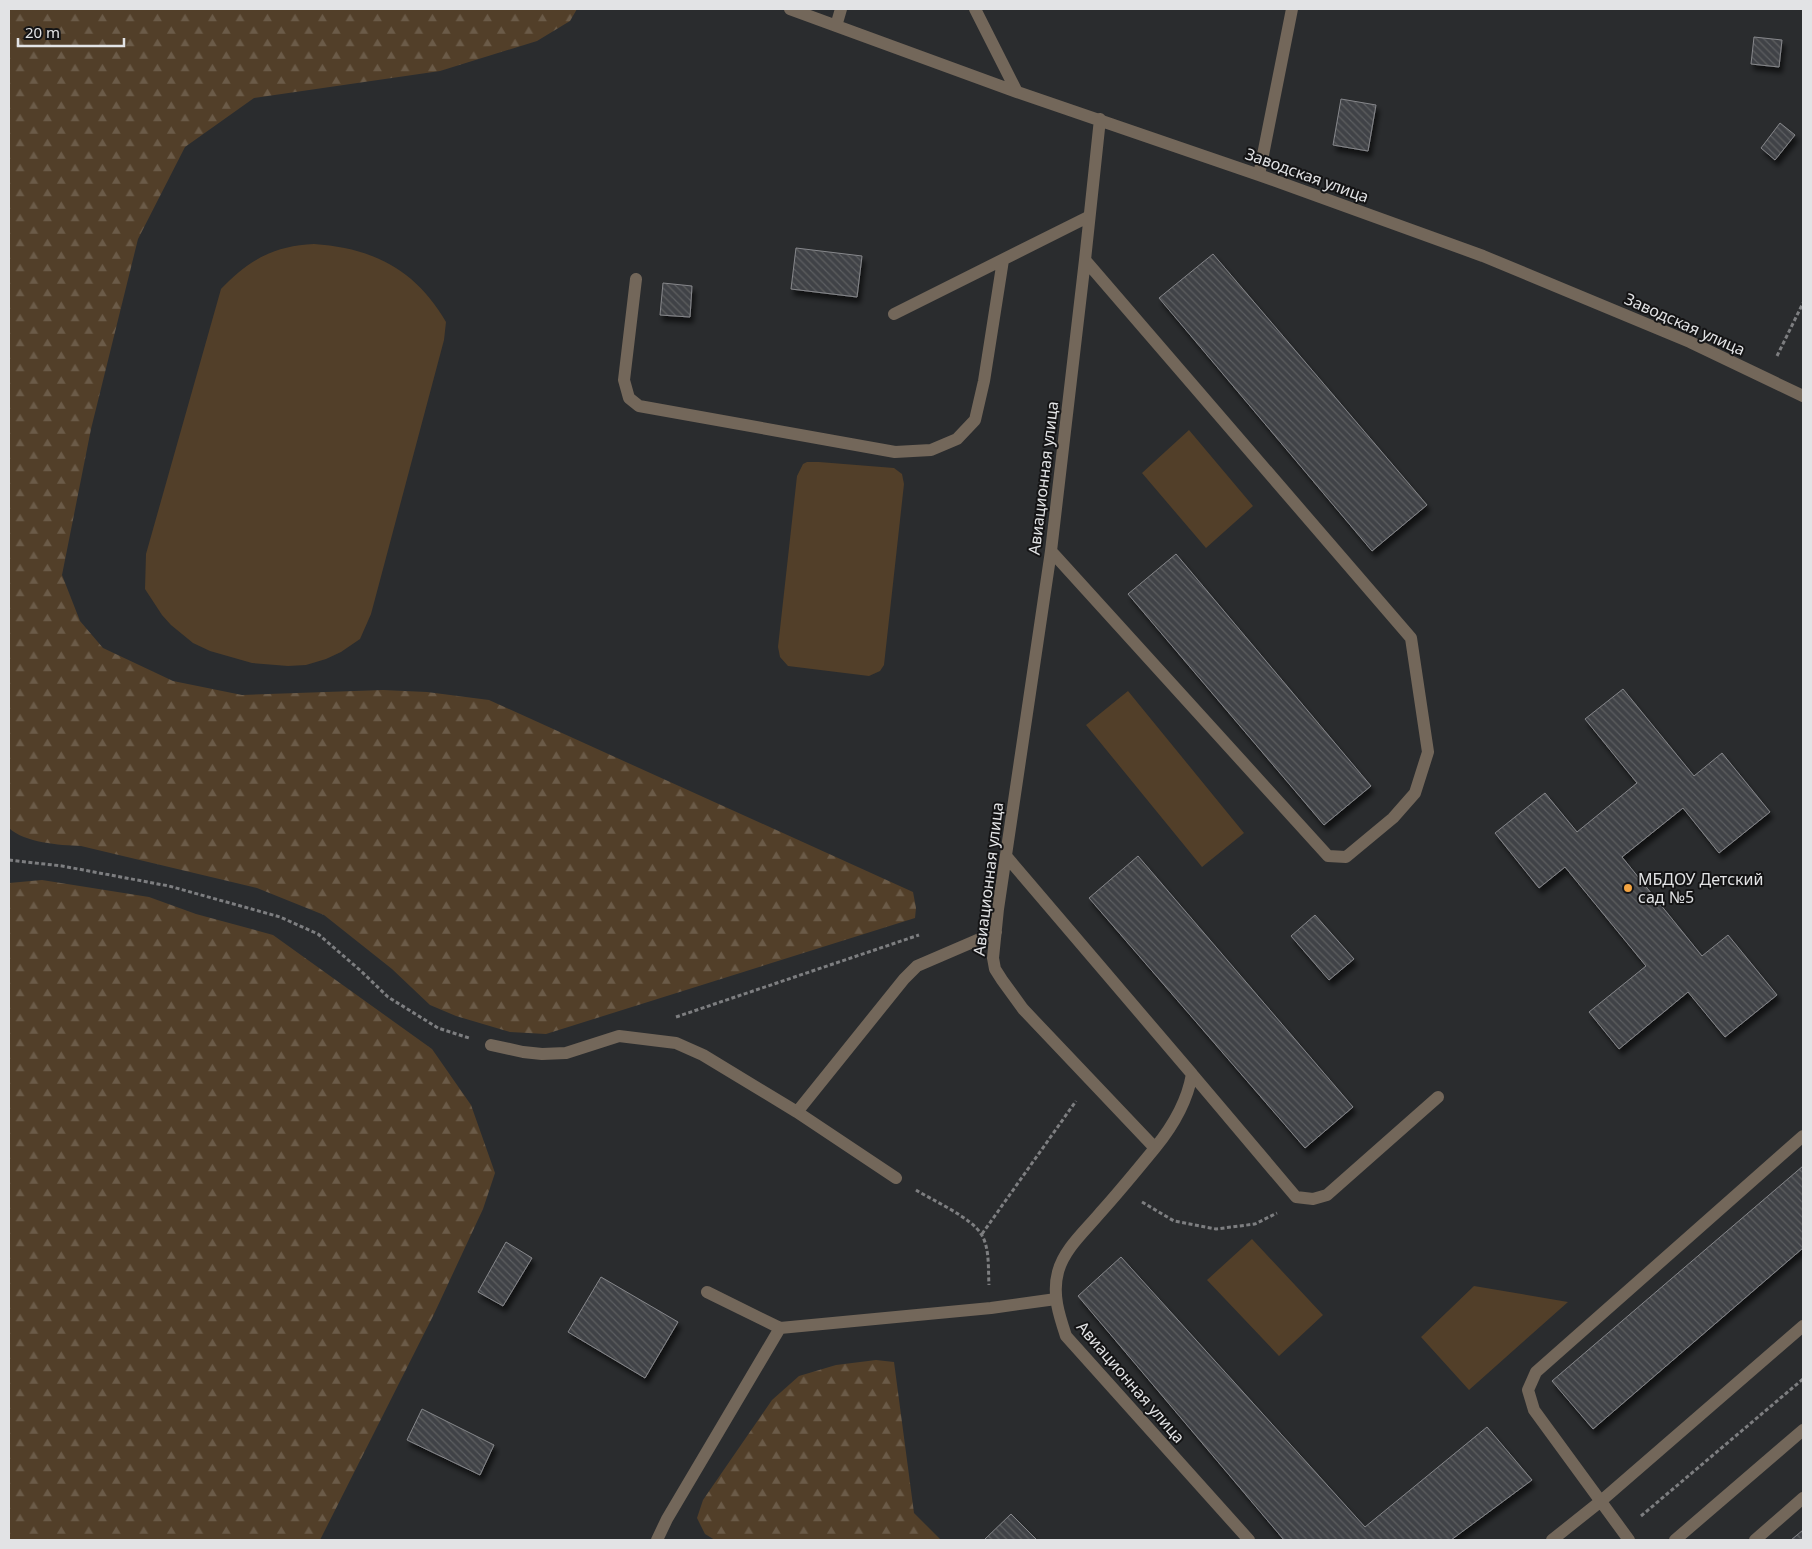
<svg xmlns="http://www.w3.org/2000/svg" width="1812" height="1549" viewBox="0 0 1812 1549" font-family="'Noto Sans',sans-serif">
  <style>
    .forest { fill: url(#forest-firs) }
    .park { fill: #523f29 }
    .building { fill: url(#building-back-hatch); stroke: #86878b; filter: url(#shadow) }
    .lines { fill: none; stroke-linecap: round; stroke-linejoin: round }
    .path { stroke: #7d7e80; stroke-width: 3; stroke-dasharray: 4 2.5; stroke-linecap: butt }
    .minor { stroke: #73675a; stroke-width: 12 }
    .poi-dot { fill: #f3a442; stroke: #141415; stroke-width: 2 }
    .labels { text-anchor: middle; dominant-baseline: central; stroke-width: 4; stroke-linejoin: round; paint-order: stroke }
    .street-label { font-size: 16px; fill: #e2e3e5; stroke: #141415 }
    .poi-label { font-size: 16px; fill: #e2e3e5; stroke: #141415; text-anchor: start }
  </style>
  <defs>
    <pattern id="forest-firs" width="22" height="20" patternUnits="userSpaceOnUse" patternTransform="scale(1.25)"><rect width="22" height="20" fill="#523f29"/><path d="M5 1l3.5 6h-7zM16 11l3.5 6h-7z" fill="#6b5b48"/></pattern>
    <pattern id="building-back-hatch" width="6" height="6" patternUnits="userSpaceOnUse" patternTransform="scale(1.25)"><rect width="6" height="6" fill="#414346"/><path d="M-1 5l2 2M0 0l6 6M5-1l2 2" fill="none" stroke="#5c5e61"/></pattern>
    <filter id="shadow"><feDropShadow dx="3" dy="5.5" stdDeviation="2.5" flood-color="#0009"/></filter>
  </defs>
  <rect width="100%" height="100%" fill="#2a2c2e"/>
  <path class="forest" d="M9 9H577L570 21 537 41 440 71 254 98 185 147 138 239 91 429 62 575 80 621 103 648 173 681 242 695 383 690 427 692 489 700 913 892 916 908 915 918 546 1034 510 1032 456 1016 430 1005 392 969 324 915 257 888 81 846C59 845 25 843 9 828Z
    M42 880 149 897 196 914 273 935 432 1049 471 1105 495 1173 483 1209 434 1314 320 1540H9V883Z
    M876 1360 894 1362 914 1513 941 1540H715L705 1534 697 1518 703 1500 772 1400 799 1376 836 1365Z"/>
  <path class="park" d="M314 244C373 248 416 270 446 322L444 340 371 614 360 639 341 652 326 659 306 665 288 666 252 663 210 651 193 643 171 625 162 615 145 589 146 554 221 289C249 260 273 246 314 244Z
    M1189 430 1253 506 1206 548 1142 473Z
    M807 462H819L894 468 902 474 904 484 884 665 880 671 869 676 788 666 780 657 778 647 797 476 803 464Z
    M1128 691 1244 833 1202 867 1086 725Z
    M1252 1239 1323 1315 1279 1356 1207 1280Z
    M1474 1286 1568 1302 1469 1390 1421 1337Z"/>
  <path class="building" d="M1754 37 1782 40 1779 67 1751 64Z
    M1341 99 1376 105 1368 151 1333 145Z
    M1780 123 1795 135 1775 160 1761 148Z
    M796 248 862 256 857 297 791 289Z
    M1213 254 1427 505 1372 551 1159 298Z
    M663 283 692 286 690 317 660 315Z
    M1176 554 1371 786 1324 825 1128 594Z
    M1623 689 1694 776 1722 753 1770 812 1719 853 1683 808 1622 857 1702 956 1728 935 1777 995 1725 1037 1688 992 1619 1049 1589 1012 1646 966 1565 867 1539 888 1495 833 1545 793 1577 832 1637 783 1585 719Z
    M1138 856 1353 1107 1305 1148 1089 898Z
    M1315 915 1354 959 1329 980 1291 936Z
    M1803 1166V1248L1593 1429 1552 1381Z
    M506 1242 532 1258 503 1306 478 1292Z
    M1121 1257 1365 1527 1487 1427 1532 1480 1451 1540H1284L1078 1296Z
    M601 1277 678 1322 645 1378 568 1332Z
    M422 1409 494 1445 480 1475 407 1440Z
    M1011 1514 1037 1540H986L985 1539Z
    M1803 1530V1540H1791Z"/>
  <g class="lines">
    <path class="path" d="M1777 356 1803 303
      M9 860 62 866 169 886 280 917 318 934 361 971 388 997 438 1028 469 1038
      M676 1017 919 935
      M916 1190C932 1200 972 1218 981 1234 990 1247 988 1270 989 1285
      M1142 1202 1174 1221 1216 1229 1255 1224 1277 1213
      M982 1234 1076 1101
      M1641 1516 1803 1379"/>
    <path class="minor" d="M790 9 1017 92 1259 175 1483 256 1690 342 1803 396
      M975 9 1017 92
      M836 26 841 9
      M1100 119 1085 260 1051 551 998 909 993 958 995 969 1002 980 1023 1009 1155 1148C1137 1170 1119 1192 1100 1213 1085 1231 1064 1249 1058 1272 1052 1294 1059 1315 1066 1336L1249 1540
      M1259 175 1292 9
      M636 279 624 380 629 398 639 406 895 452 931 450 957 439 975 420 984 381 1003 260
      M894 314 1088 217
      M1051 551 1328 856 1346 857 1393 818 1415 793 1428 752 1411 638 1085 260
      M1006 856 1192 1074C1187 1103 1173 1126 1155 1148
      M491 1045 523 1052 542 1054 566 1053 619 1036 676 1043 703 1055 797 1112 896 1178
      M1192 1074 1296 1197 1313 1199 1327 1195 1438 1097
      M797 1112 904 979 917 966 996 932
      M707 1292 780 1328 991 1308 1056 1299
      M657 1540 667 1519 780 1328
      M1552 1540 1601 1501 1803 1326
      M1629 1540 1534 1410 1528 1390 1536 1372 1803 1136
      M1675 1540 1803 1430
      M1755 1540 1803 1498"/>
  </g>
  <circle class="poi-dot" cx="1628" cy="888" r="5"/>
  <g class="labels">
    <g class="street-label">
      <text transform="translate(1307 175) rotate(20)">Заводская улица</text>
      <text transform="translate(1685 324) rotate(24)">Заводская улица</text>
      <text transform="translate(1043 478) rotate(-83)">Авиационная улица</text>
      <text transform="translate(988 879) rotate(-83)">Авиационная улица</text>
      <text transform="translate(1131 1382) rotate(49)">Авиационная улица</text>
    </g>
    <g class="poi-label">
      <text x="1638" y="879">МБДОУ Детский<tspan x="1638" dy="18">сад №5</tspan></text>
    </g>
  </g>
  <rect width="1812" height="1549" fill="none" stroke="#e2e3e5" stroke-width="20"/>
  <path d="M18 38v8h106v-8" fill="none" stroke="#e2e3e5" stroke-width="2.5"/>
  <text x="25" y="38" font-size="15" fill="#e2e3e5" stroke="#141415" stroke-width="4" paint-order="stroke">20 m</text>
</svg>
